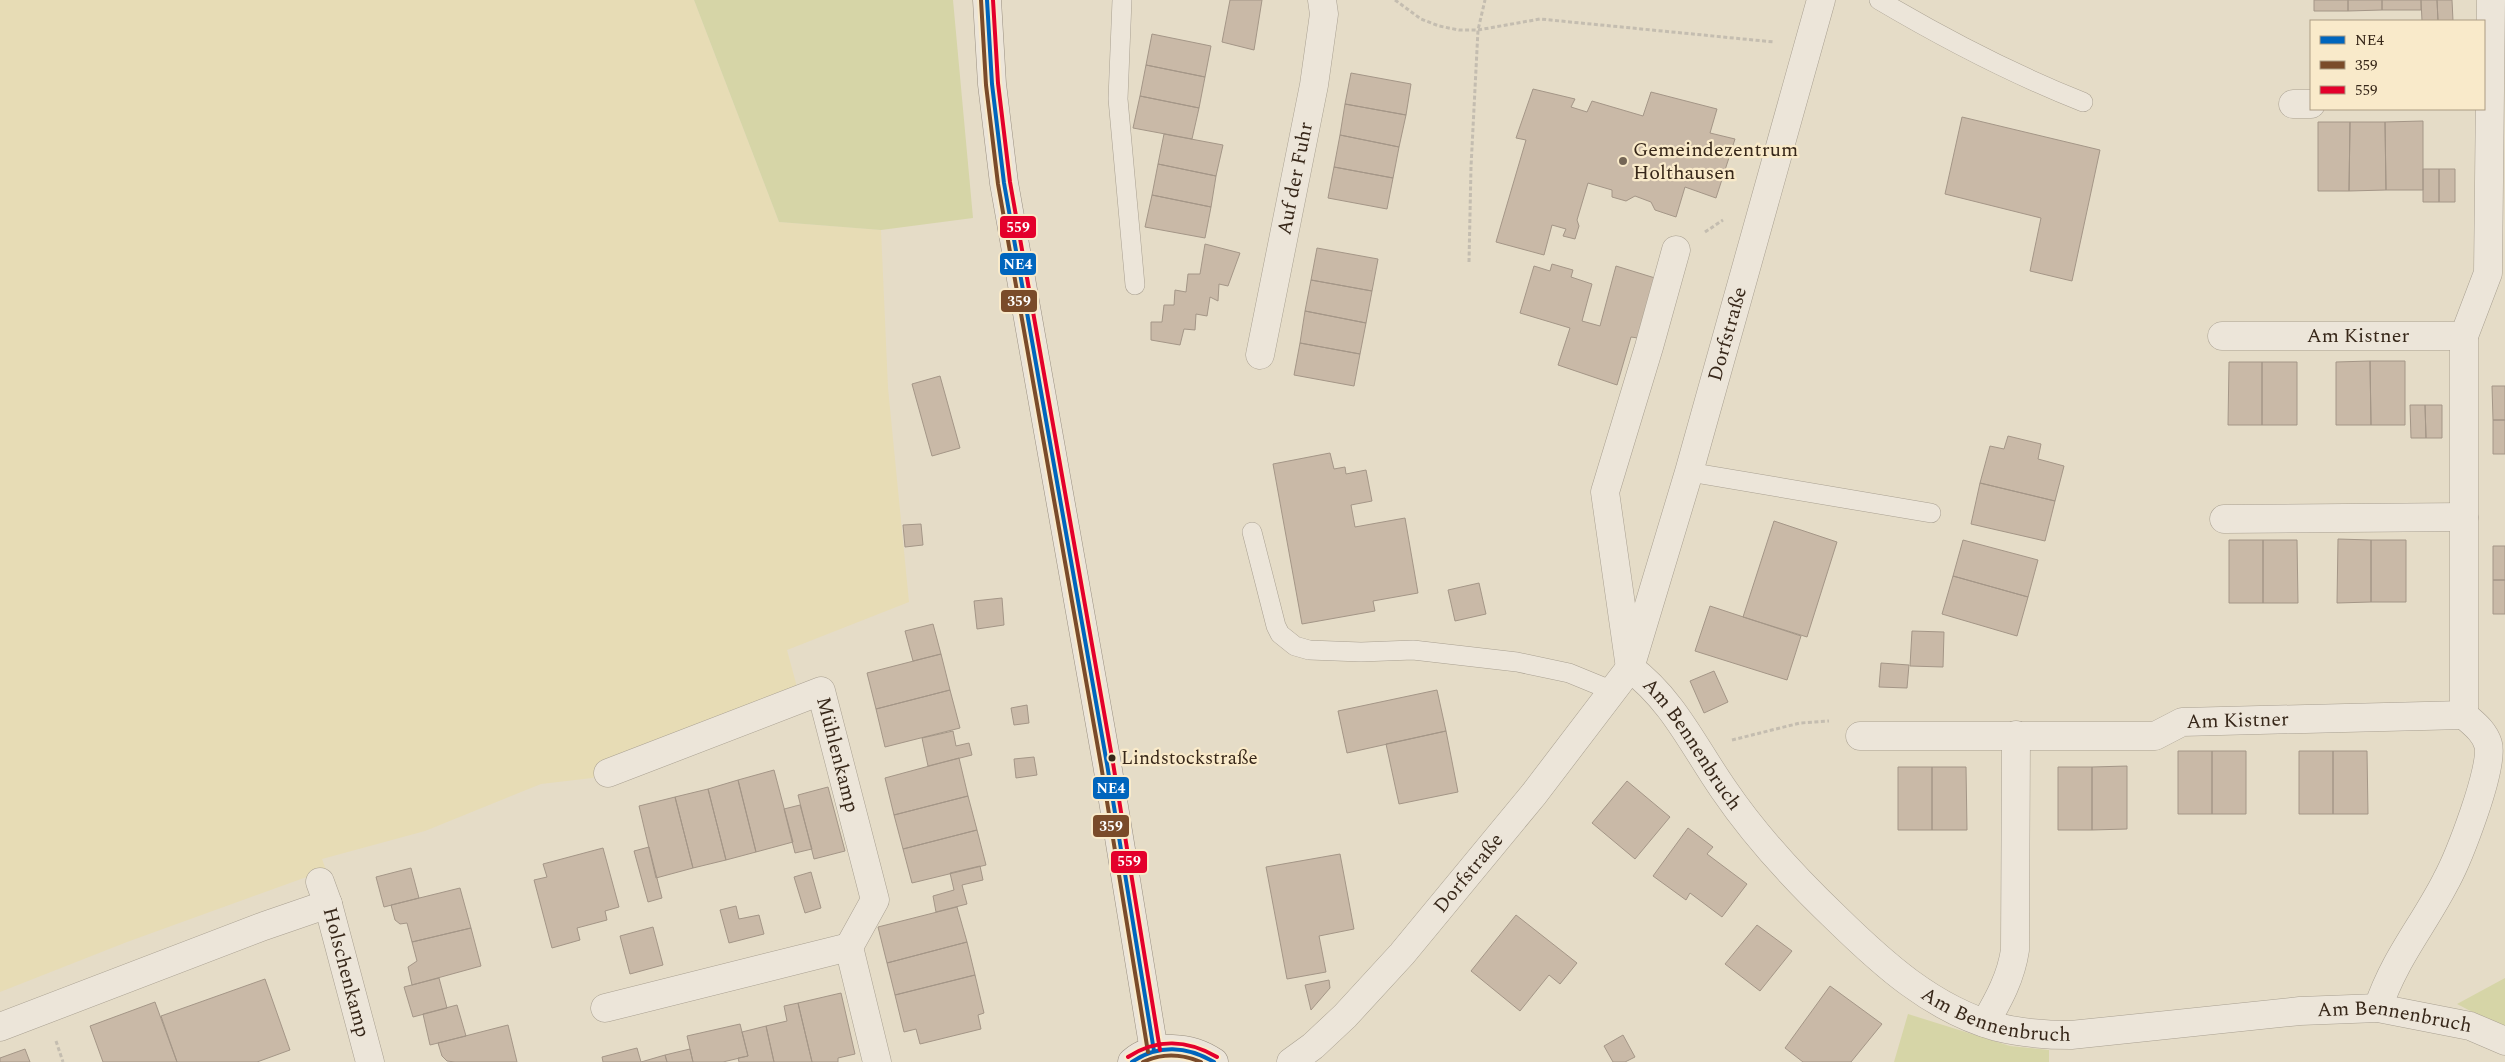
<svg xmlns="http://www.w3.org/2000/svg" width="2505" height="1062" viewBox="0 0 2505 1062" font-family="Spectral,serif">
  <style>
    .farmland { fill: #e7dcb5 }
    .green { fill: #d6d5a7 }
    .building { fill: #c9b9a7; stroke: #a49687 }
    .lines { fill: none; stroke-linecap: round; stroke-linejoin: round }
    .lane-casing { stroke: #a9a091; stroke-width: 20 }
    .street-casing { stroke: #a9a091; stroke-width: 29 }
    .secondary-casing { stroke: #998f81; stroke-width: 29 }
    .path { stroke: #c4bdb0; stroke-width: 3; stroke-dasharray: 4 2.5; stroke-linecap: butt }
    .lane { stroke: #ece5d9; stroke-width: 19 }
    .street { stroke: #ece5d9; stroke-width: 28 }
    .secondary { stroke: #ece5d9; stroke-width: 28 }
    .bus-1-casing { stroke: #f9eaca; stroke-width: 8 }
    .bus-2-casing { stroke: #f9eaca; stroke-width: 8 }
    .bus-3-casing { stroke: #f9eaca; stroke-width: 8 }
    .bus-1 { stroke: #0065bd; stroke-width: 4 }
    .bus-2 { stroke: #7a4b2a; stroke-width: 4 }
    .bus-3 { stroke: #e4002b; stroke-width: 4 }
    .poi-dot { fill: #746656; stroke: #f9eaca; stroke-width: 2 }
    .bus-dot { fill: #372719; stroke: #f9eaca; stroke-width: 2 }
    .labels { text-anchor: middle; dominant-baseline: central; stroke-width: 4.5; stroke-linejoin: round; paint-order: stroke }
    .bus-label { font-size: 19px; fill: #372719; stroke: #f9eaca; text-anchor: start }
    .poi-label { font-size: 20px; fill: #372719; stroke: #f9eaca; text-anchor: start }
    .street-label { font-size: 20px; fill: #372719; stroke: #f9eaca }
    .line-badge { stroke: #f9eaca; stroke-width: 2 }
    .badge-label { font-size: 14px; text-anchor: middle; font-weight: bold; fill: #fff }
  </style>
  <rect width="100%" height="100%" fill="#e5dcc7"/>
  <path class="farmland" d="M0 0H694L779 222 881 230 888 388 909 602 787 650 797 687 636 755 592 778 541 784 425 831 322 859 326 870 127 942 0 992Z"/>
  <path class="green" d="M694 0H953L973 218 881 230 779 222Z
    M2505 978V1029L2457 1004Z
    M1908 1014 2010 1046 2049 1050V1062H1894Z"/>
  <path class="building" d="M1230 0H1262L1254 50 1222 42Z
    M2314 0H2348V11H2314Z
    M2348 0H2382V10L2348 11Z
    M2382 0H2421V10H2382Z
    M2421 0H2437L2438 21H2422Z
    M2437 0H2452L2453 21H2438Z
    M1152 34 1211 46 1205 77 1146 65Z
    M1146 65 1205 77 1199 108 1140 96Z
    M1351 73 1411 84 1406 115 1345 104Z
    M1533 89 1575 99 1571 107 1587 112 1592 101 1643 116 1651 92 1717 109 1710 133 1735 139 1716 198 1685 187 1676 217 1655 210 1651 202 1635 196 1626 201 1612 197V190L1588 183 1577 220 1579 226 1575 239 1563 236 1566 229 1552 225 1544 255 1496 242 1526 140 1516 138Z
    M1140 96 1199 108 1192 139 1133 128Z
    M1345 104 1406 115 1399 147 1340 135Z
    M1962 117 2100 150 2072 281 2030 271 2041 218 1945 194Z
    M2423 121V190H2386L2385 122Z
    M2318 122H2350L2349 191H2318Z
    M2350 122H2385L2386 190 2349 191Z
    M1164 134 1223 145 1216 176 1158 164Z
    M1340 135 1399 147 1393 178 1334 167Z
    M1158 164 1216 176 1211 207 1152 195Z
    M1334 167 1393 178 1387 209 1328 198Z
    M2423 169H2439V202H2423Z
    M2439 169H2455V202H2439Z
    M1152 195 1211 207 1205 238 1145 227Z
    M1205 244 1240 253 1228 286 1219 284 1218 301 1210 297 1207 316 1196 314 1195 330 1184 329 1180 345 1151 340V322H1162L1164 305H1174L1175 290 1186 292 1188 274H1200Z
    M1317 248 1378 259 1372 291 1311 280Z
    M1552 264 1573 270 1571 277 1592 284 1582 321 1600 326 1616 266 1655 278 1638 338 1631 337 1617 385 1558 365 1570 328 1520 313 1534 266 1550 271Z
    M1311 280 1372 291 1366 323 1305 311Z
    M1305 311 1366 323 1360 354 1300 343Z
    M1300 343 1360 354 1354 386 1294 375Z
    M2370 361H2405V425H2371Z
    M2370 361 2371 425H2336V362Z
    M2229 362H2262V425H2228Z
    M2262 362H2297V425H2262Z
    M940 376 960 448 932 456 912 384Z
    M2492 386H2505V420H2493Z
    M2410 405H2425L2426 438H2411Z
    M2425 405H2442V438H2426Z
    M2493 420H2505V454H2493Z
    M2008 436 2041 444 2038 459 2064 466 2055 501 1980 483 1990 446 2004 449Z
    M1330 453 1334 469 1345 467 1346 474 1366 470 1372 501 1351 505 1355 527 1405 518 1418 593 1373 601 1375 611 1302 624 1273 464Z
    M1980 483 2055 501 2045 541 1971 524Z
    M1774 521 1837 542 1807 637 1743 617Z
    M921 524 923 545 905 547 903 525Z
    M2338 539 2371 540V602L2337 603Z
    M1963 540 2038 560 2028 597 1953 576Z
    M2229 540H2263V603H2229Z
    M2263 540H2297L2298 603H2263Z
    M2371 540H2406V602H2371Z
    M2493 546H2505V580H2493Z
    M1953 576 2028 597 2017 636 1942 614Z
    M2493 580H2505V614H2493Z
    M1479 583 1486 614 1455 621 1448 590Z
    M1002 598 1004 625 977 629 974 601Z
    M1710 606 1801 636 1787 680 1695 651Z
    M933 624 941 654 913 661 905 631Z
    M1912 631 1944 632 1943 667 1910 666Z
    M941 654 950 690 876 709 867 673Z
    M1881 663 1909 665 1907 688 1879 687Z
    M1714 671 1728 702 1704 713 1690 681Z
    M950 690 960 728 885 747 876 709Z
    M1437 690 1446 731 1347 753 1338 711Z
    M1027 705 1029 723 1014 725 1011 708Z
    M953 731 956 746 969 743 972 755 928 766 922 738Z
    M1446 731 1458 792 1399 804 1386 744Z
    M2178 751H2212V814H2178Z
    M2212 751H2246V814H2212Z
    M2299 751H2333V814H2299Z
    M2333 751H2367L2368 814H2333Z
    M1034 757 1037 775 1016 778 1014 759Z
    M959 758 968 796 894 815 885 778Z
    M2127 766V829L2092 830V767Z
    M1898 767H1932V830H1898Z
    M1932 767H1966L1967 830H1932Z
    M2058 767H2092V830H2058Z
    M774 770 793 842 756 852 738 780Z
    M738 780 756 852 726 860 708 789Z
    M1627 781 1670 817 1635 859 1592 823Z
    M828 787 845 851 814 859 798 795Z
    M708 789 726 860 693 868 675 797Z
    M968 796 977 830 903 849 894 815Z
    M675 797 693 868 656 878 639 806Z
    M800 805 812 849 795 853 784 809Z
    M1688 828 1713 847 1707 854 1747 884 1722 917 1690 893 1686 900 1653 876Z
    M977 830 986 865 912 883 903 849Z
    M649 847 662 898 648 902 634 851Z
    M603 848 619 907 605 911 607 920 577 928 580 940 552 948 534 880 547 877 543 864Z
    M1340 854 1354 929 1319 936 1326 972 1287 979 1266 867Z
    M980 866 983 880 962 885 967 904 936 912 933 896 954 890 950 873Z
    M411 868 419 898 384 907 376 877Z
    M811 872 821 908 805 913 794 877Z
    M460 888 471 928 412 942 407 923 400 924 395 920 391 905Z
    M736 906 739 919 759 915 764 934 729 943 720 910Z
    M957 907 967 942 887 963 878 927Z
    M1516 915 1577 963 1560 984 1549 975 1520 1011 1471 971Z
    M1757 925 1792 951 1760 991 1725 964Z
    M653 927 663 965 630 974 620 936Z
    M471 928 481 966 412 985 408 967 417 961 412 942Z
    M967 942 975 975 895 995 887 963Z
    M975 975 984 1013 978 1015 981 1029 920 1044 916 1029 904 1032 895 995Z
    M439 978 447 1008 413 1017 404 987Z
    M265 979 290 1050 257 1062H177L161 1016Z
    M1329 980 1330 988 1311 1010 1305 985Z
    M1830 986 1882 1024 1851 1062H1803L1785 1048Z
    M841 993 855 1054 838 1058V1062H812L798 1003Z
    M155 1002 177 1062H103L90 1026Z
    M798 1003 812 1062H774L766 1026 787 1021 784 1006Z
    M457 1005 466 1036 430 1045 423 1014Z
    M740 1024 748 1056 723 1062H693L687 1036Z
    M508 1025 517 1062H455L447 1061 442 1056 438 1043Z
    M766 1026 774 1062H739L738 1058 748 1056 742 1032Z
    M1623 1035 1635 1057 1625 1062H1613L1604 1046Z
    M637 1048 641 1062H603L602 1057Z
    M25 1049 30 1062H0V1058Z
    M690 1049 693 1062H667L665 1055Z
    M665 1055 667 1062H641Z"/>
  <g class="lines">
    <defs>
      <path id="lane" d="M1122 0 1118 99 1135 285
        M1879 0C1945 39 2012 74 2083 102
        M1689 472 1931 513
        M1252 532 1276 626 1280 634 1295 646 1309 650 1361 652 1413 650 1517 662 1569 673 1613 691"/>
      <g id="street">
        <path d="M2293 104H2311"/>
        <path id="s1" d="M1676 250 1649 347 1605 492 1630 668C1673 700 1694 747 1724 790 1756 837 1794 878 1836 918 1882 963 1932 1009 1997 1027 2021 1033 2046 1035 2071 1035L2300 1011 2378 1008 2470 1026 2505 1041"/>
        <path id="s2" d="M2222 336H2464"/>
        <path id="s3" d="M1260 355 1314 85 1324 14 1322 0"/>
        <path d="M2224 519 2464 517"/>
        <path id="s4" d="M1860 736H2155L2182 722 2464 715"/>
        <path id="s5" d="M608 773 821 691 875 900 849 947 877 1062"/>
        <path id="s6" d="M320 882 328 904 370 1062"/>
        <path d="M605 1008 849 947"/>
        <path d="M2378 1008C2394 959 2423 926 2446 881 2458 859 2495 766 2488 744 2484 731 2474 724 2464 715V336L2488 273 2491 0"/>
        <path d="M1985 1023C1999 999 2011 977 2015 950L2016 735"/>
        <path d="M0 1027 264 926 328 904"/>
        <path id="s7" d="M1291 1062 1313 1046 1345 1016 1402 954 1534 794 1630 668 1689 472 1821 0"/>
      </g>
      <path id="secondary" d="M987 0 992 84 1004 183 1107 764 1154 1051
        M1132 1062C1154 1043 1191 1046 1214 1062"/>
    </defs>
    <use href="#lane" class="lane-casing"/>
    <use href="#street" class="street-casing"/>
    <use href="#secondary" class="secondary-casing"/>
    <path class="path" d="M1395 0 1421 19 1439 26 1459 30H1478L1540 19 1774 42
      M1705 232 1723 220
      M1469 262 1471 167 1478 30 1485 0
      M1732 740 1800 723 1829 721
      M56 1041 63 1062"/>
    <use href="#lane" class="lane"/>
    <use href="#street" class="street"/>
    <use href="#secondary" class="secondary"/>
    <defs>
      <path id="bus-1" d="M987 0 992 84 1004 183 1107 764 1154 1051
        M1132 1062C1158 1044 1187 1046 1214 1062"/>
      <path id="bus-2" d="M981 0 986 85 998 184 1101 765 1148 1052
        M1143 1062C1162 1053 1182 1054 1201 1062"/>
      <path id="bus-3" d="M993 0 998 83 1010 182 1113 763 1160 1050
        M1128 1057C1157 1038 1188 1040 1217 1057"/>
    </defs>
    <use href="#bus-1" class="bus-1-casing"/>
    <use href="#bus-2" class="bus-2-casing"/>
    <use href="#bus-3" class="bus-3-casing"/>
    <use href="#bus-1" class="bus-1"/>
    <use href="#bus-2" class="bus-2"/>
    <use href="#bus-3" class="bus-3"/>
  </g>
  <circle class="poi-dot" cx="1623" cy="161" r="5"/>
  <circle class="bus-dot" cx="1112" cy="758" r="4.5"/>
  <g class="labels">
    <g class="bus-label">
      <text x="1121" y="758">Lindstockstraße</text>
    </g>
    <g class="poi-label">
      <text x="1633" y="150">Gemeindezentrum<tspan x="1633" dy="23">Holthausen</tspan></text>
    </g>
    <g class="street-label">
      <text stroke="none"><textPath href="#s3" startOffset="180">Auf der Fuhr</textPath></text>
      <text stroke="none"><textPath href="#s7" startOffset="869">Dorfstraße</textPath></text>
      <text stroke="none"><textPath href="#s2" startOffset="136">Am Kistner</textPath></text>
      <text stroke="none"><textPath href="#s4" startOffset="381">Am Kistner</textPath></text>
      <text stroke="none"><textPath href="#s1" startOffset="529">Am Bennenbruch</textPath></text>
      <text stroke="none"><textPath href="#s5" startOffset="294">Mühlenkamp</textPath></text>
      <text stroke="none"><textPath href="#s7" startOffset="260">Dorfstraße</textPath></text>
      <text stroke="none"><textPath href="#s6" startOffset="94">Holschenkamp</textPath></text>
      <text stroke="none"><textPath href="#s1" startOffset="948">Am Bennenbruch</textPath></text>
      <text stroke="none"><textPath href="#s1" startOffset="1352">Am Bennenbruch</textPath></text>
    </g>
  </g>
  <g class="line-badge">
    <rect x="999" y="215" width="38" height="24" rx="5" fill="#e4002b"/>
    <rect x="999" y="252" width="38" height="24" rx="5" fill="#0065bd"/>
    <rect x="1000" y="289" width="38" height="24" rx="5" fill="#7a4b2a"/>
    <rect x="1092" y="776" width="38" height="24" rx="5" fill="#0065bd"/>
    <rect x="1092" y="814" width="38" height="24" rx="5" fill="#7a4b2a"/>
    <rect x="1110" y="850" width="38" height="24" rx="5" fill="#e4002b"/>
  </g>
  <g class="badge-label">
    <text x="1018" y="232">559</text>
    <text x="1018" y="269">NE4</text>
    <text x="1019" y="306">359</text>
    <text x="1111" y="793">NE4</text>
    <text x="1111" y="831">359</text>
    <text x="1129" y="866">559</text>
  </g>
  <rect x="2310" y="20" width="175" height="90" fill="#f9eaca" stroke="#ab9c83"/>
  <rect x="2320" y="36" width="25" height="8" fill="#0065bd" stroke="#ab9c83"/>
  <text x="2355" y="45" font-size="15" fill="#372719">NE4</text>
  <rect x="2320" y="61" width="25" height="8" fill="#7a4b2a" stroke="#ab9c83"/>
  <text x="2355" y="70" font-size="15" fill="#372719">359</text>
  <rect x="2320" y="86" width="25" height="8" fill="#e4002b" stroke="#ab9c83"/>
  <text x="2355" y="95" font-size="15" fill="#372719">559</text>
</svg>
